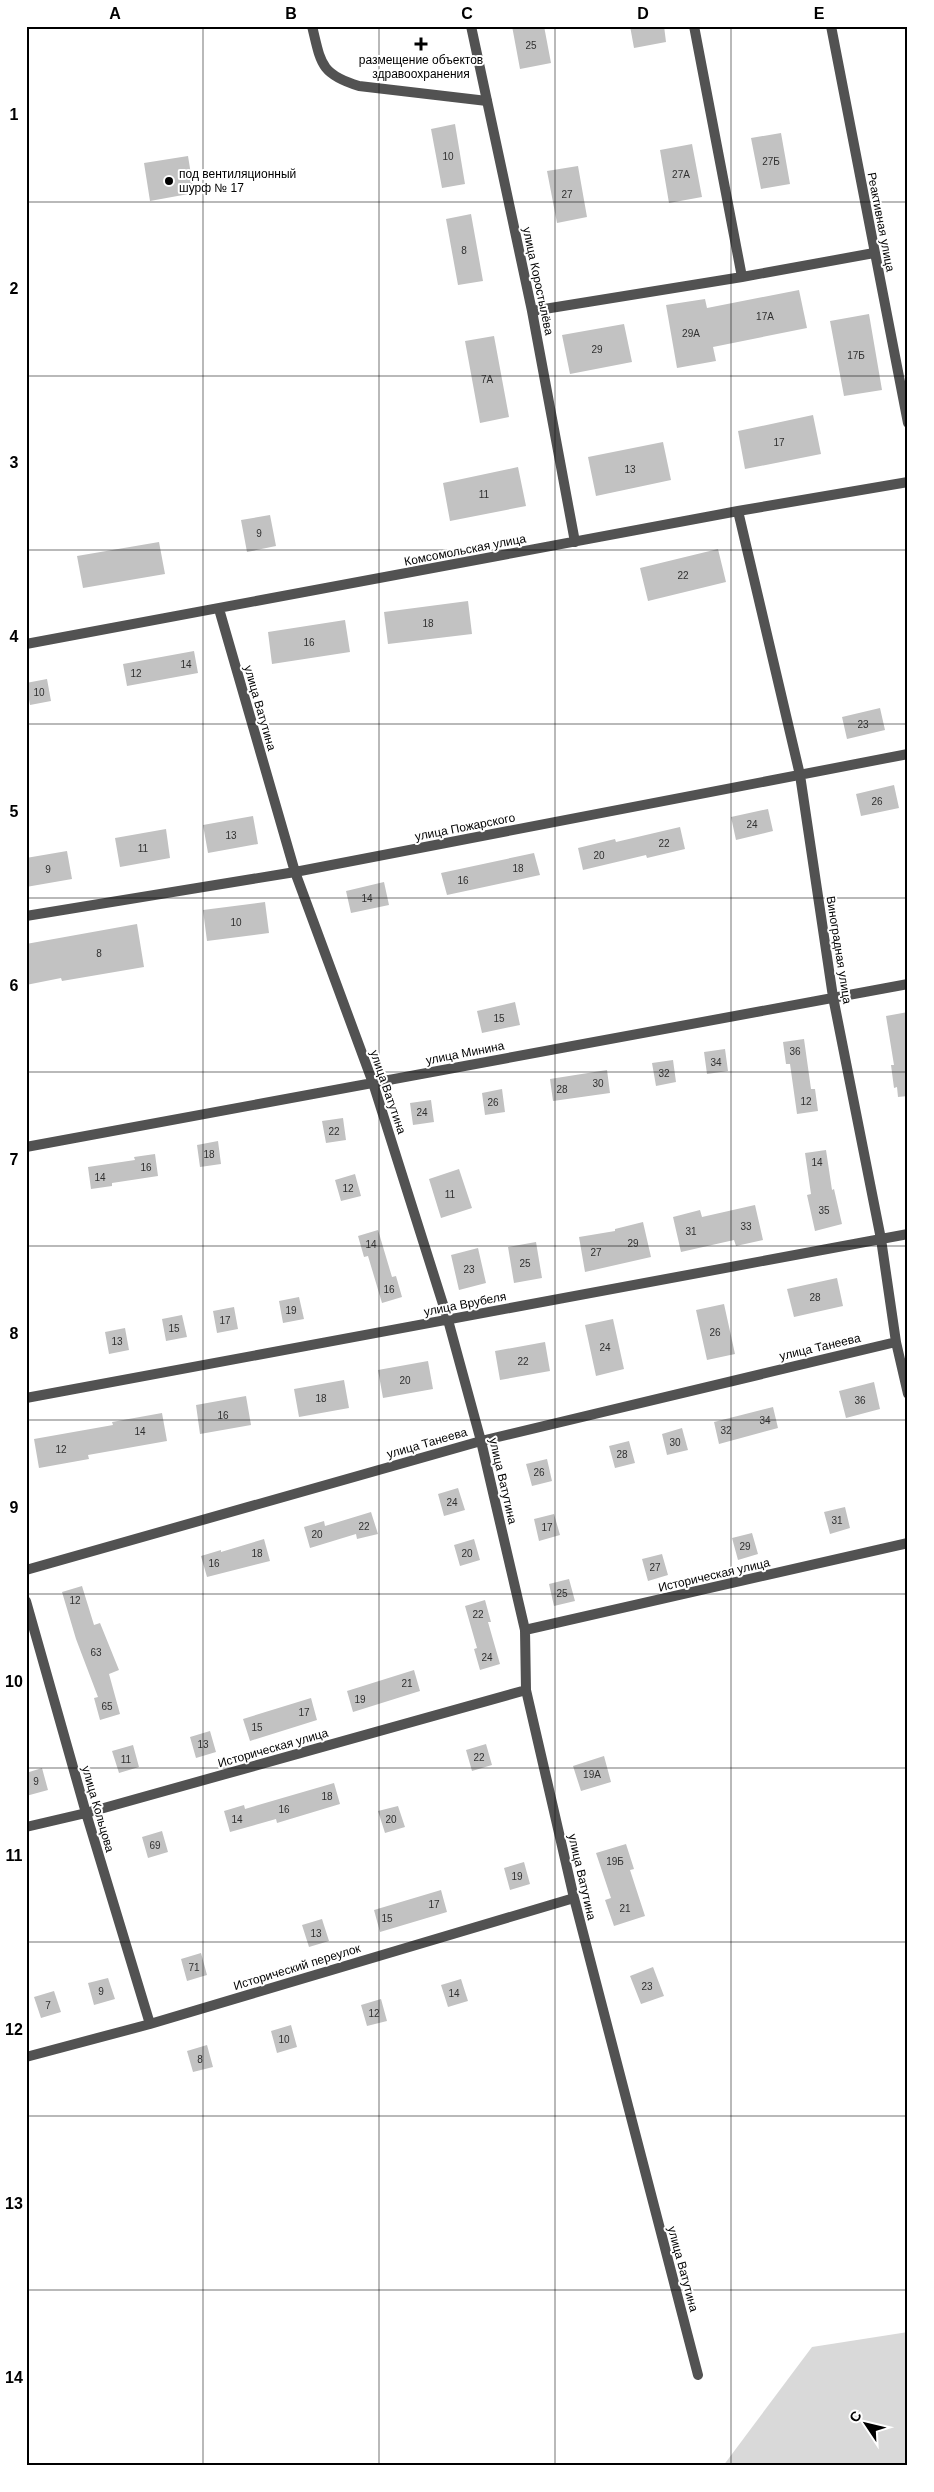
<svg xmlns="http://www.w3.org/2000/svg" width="934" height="2492" viewBox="0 0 934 2492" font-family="Arial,sans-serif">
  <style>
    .green { fill: #d9d9d9 }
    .building { fill: #c2c2c2 }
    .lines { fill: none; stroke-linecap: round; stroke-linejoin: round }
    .service { stroke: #525252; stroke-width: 10 }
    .minor { stroke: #525252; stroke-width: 10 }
    .grid { fill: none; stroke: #000; stroke-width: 1; stroke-opacity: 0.55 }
    .poi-dot { fill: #000; stroke: #fff; stroke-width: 2 }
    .labels { text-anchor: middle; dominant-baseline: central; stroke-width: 4; stroke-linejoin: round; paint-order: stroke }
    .number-label { font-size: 10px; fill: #303030 }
    .poi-label { font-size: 12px; fill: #000; stroke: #fff }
    .street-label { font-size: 12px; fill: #000; stroke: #fff }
    .neatline { fill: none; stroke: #000; stroke-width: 2 }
    .grid-label { font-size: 16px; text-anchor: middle; font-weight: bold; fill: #000 }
  </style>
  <rect width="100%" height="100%" fill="#fff"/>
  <path class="green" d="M908 2332V2466H723L812 2347Z"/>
  <path class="building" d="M512 26H544L551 63 520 69Z
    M630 26H664L666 42 634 48Z
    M455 124 465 184 442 188 431 129Z
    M781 133 790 184 761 189 751 138Z
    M692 144 702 197 669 203 660 150Z
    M188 156 194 193 150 201 144 163Z
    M578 166 587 217 557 223 547 171Z
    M471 214 483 281 458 285 446 219Z
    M799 290 807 328 713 347 716 361 677 368 666 305 705 299 707 308Z
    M869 314 882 390 844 396 830 321Z
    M624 324 632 362 570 374 562 335Z
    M494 336 509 417 480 423 465 341Z
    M813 415 821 454 745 469 738 431Z
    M663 442 671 480 596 496 588 457Z
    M518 467 526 506 450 521 443 483Z
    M270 515 276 546 247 552 241 520Z
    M159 542 165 574 83 588 77 556Z
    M718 549 726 582 648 601 640 568Z
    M468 601 472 634 388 644 384 612Z
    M345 620 350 652 272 664 268 632Z
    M194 651 198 673 127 686 123 664Z
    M47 679 51 701 30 705 26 683Z
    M880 708 885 730 847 739 842 717Z
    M894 785 899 808 861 816 856 794Z
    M768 809 773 831 736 840 731 817Z
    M253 816 258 844 208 853 203 825Z
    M680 827 685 849 647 858 646 855 583 870 578 848 615 839 616 842Z
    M166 829 170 858 120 867 115 838Z
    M67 851 72 879 26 887V858Z
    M534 853 540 875 447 895 441 873Z
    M384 882 389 905 351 913 346 891Z
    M265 902 269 933 207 941 203 910Z
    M137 924 144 967 62 981 61 978 26 985V944Z
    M515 1002 520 1025 482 1033 477 1011Z
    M908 1012V1096L898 1097 897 1087 894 1088 891 1065H894L886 1016Z
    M804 1039 811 1089H815L818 1111 797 1114 790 1064H786L783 1042Z
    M725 1049 728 1071 707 1074 704 1052Z
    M673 1060 676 1082 656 1086 652 1063Z
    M607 1070 610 1093 553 1101 550 1079Z
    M502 1089 505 1112 485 1115 482 1093Z
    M431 1100 434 1122 413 1125 410 1103Z
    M343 1118 346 1140 326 1143 322 1121Z
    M218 1141 221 1164 200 1167 197 1145Z
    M826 1150 832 1190 834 1189 842 1224 815 1231 807 1195 811 1194 805 1153Z
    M155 1154 158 1176 112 1183V1186L91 1189 88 1167 135 1160 134 1157Z
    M459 1169 472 1208 441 1218 429 1179Z
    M355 1174 361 1196 341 1201 335 1180Z
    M755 1205 763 1240 736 1246 734 1240 681 1252 673 1217 700 1210 702 1217Z
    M643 1222 651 1257 585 1272 579 1237 615 1231V1229Z
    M378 1230 392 1277 396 1276 402 1297 382 1303 368 1256 364 1257 358 1236Z
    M536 1242 542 1278 514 1283 508 1247Z
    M478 1248 486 1283 459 1290 451 1255Z
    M837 1278 843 1306 794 1317 787 1289Z
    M299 1297 304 1319 283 1323 279 1301Z
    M724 1304 735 1354 707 1360 696 1310Z
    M234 1307 238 1329 217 1333 213 1311Z
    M182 1315 187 1337 166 1341 162 1319Z
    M613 1319 624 1369 596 1376 585 1325Z
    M125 1328 129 1350 109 1354 105 1332Z
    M545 1342 550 1371 500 1380 495 1351Z
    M428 1361 433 1389 383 1398 378 1370Z
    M344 1380 349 1408 299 1417 294 1389Z
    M874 1382 880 1409 846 1418 839 1391Z
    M246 1396 251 1425 200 1434 196 1405Z
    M773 1407 778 1428 719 1444 714 1422Z
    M162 1413 167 1441 88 1455 89 1459 39 1468 34 1439 113 1425 112 1422Z
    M682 1428 688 1450 667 1455 662 1434Z
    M629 1441 635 1463 615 1468 609 1446Z
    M547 1459 552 1481 532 1486 526 1464Z
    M458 1488 465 1510 444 1516 438 1494Z
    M845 1507 850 1528 830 1534 824 1512Z
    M371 1512 378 1534 357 1539 356 1534 310 1548 304 1527 324 1521 325 1526Z
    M554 1514 560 1535 539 1541 534 1519Z
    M752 1533 758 1554 738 1560 732 1538Z
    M264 1539 270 1561 207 1577 201 1556 221 1550V1552Z
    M474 1539 480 1560 460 1566 454 1545Z
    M662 1554 668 1575 648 1581 642 1559Z
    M569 1579 575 1601 554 1606 549 1584Z
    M82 1586 94 1625 100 1623 119 1670 109 1674 120 1714 100 1720 94 1698 98 1697 76 1639 62 1592Z
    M485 1600 491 1622H488L500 1664 480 1670 474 1649 477 1648 465 1606Z
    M414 1670 420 1691 353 1712 347 1691Z
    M311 1698 317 1720 250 1741 243 1719Z
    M210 1731 216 1752 196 1758 190 1737Z
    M486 1744 492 1765 472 1771 466 1750Z
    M133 1745 139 1767 119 1773 112 1751Z
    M604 1756 611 1782 581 1791 573 1766Z
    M42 1768 48 1790 26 1796V1773Z
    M334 1783 340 1804 277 1823 276 1819 230 1832 224 1811 244 1805 245 1809Z
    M398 1806 405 1827 385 1833 378 1811Z
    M162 1831 168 1852 148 1858 142 1837Z
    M626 1844 634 1869 630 1870 645 1916 614 1926 605 1900 611 1898 596 1853Z
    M524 1862 530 1884 510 1890 504 1868Z
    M441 1890 447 1912 380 1932 374 1910Z
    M322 1919 329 1941 309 1947 302 1925Z
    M201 1953 207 1975 187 1981 181 1959Z
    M653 1967 664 1996 641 2004 630 1976Z
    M108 1978 115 1999 94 2005 88 1983Z
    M461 1979 468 2001 448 2007 441 1985Z
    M54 1991 61 2012 41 2018 34 1997Z
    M381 1999 387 2021 367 2026 361 2005Z
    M291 2025 297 2047 277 2053 271 2031Z
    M207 2045 213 2067 193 2072 187 2051Z"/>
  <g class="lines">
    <path class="service" d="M312 26C321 63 320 74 359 86L487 101"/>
    <path class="minor" d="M471 26 532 311 575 542
      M694 26 742 277
      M831 26 908 423
      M532 311 742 277 874 253
      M738 511 800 775 833 997 881 1239 896 1342 908 1394
      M219 609 295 872 373 1083 448 1320 481 1441 525 1630 526 1690 574 1898 698 2375
      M26 644 738 511 908 482
      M26 916 295 872 908 754
      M26 1147 908 984
      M26 1398 908 1234
      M26 1570 481 1441 896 1342
      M26 1601 86 1813 150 2024
      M525 1630 908 1543
      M26 1827 86 1813 526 1690
      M26 2057 150 2024 574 1898"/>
  </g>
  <path class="grid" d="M203 26V2466M379 26V2466M555 26V2466M731 26V2466M26 202H908M26 376H908M26 550H908M26 724H908M26 898H908M26 1072H908M26 1246H908M26 1420H908M26 1594H908M26 1768H908M26 1942H908M26 2116H908M26 2290H908"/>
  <g class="poi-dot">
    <path d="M418.5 36.5h5v5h5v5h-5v5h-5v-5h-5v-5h5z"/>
    <circle cx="169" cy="181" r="5"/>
  </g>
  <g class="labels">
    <g class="number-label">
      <text x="531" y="45">25</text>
      <text x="448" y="156">10</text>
      <text x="771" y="161">27Б</text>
      <text x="681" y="174">27А</text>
      <text x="567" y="194">27</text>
      <text x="464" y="250">8</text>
      <text x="765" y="316">17А</text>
      <text x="691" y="333">29А</text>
      <text x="597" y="349">29</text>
      <text x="856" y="355">17Б</text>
      <text x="487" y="379">7А</text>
      <text x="779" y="442">17</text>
      <text x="630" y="469">13</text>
      <text x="484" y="494">11</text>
      <text x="259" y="533">9</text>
      <text x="683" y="575">22</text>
      <text x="428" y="623">18</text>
      <text x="309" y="642">16</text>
      <text x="186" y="664">14</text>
      <text x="136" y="673">12</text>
      <text x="39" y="692">10</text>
      <text x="863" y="724">23</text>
      <text x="877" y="801">26</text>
      <text x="752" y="824">24</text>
      <text x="231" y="835">13</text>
      <text x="664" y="843">22</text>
      <text x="143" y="848">11</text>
      <text x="599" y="855">20</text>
      <text x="518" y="868">18</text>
      <text x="48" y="869">9</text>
      <text x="463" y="880">16</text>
      <text x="367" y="898">14</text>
      <text x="236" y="922">10</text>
      <text x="99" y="953">8</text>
      <text x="499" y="1018">15</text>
      <text x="795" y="1051">36</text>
      <text x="716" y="1062">34</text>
      <text x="664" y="1073">32</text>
      <text x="598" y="1083">30</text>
      <text x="562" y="1089">28</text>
      <text x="806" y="1101">12</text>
      <text x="493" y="1102">26</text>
      <text x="422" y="1112">24</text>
      <text x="334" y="1131">22</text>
      <text x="209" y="1154">18</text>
      <text x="817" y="1162">14</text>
      <text x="146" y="1167">16</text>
      <text x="100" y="1177">14</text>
      <text x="348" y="1188">12</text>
      <text x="450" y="1194">11</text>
      <text x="824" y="1210">35</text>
      <text x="746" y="1226">33</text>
      <text x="691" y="1231">31</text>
      <text x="633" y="1243">29</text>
      <text x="371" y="1244">14</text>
      <text x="596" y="1252">27</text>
      <text x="525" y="1263">25</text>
      <text x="469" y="1269">23</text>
      <text x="389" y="1289">16</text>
      <text x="815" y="1297">28</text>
      <text x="291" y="1310">19</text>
      <text x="225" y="1320">17</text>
      <text x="174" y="1328">15</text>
      <text x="715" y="1332">26</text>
      <text x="117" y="1341">13</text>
      <text x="605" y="1347">24</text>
      <text x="523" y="1361">22</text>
      <text x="405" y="1380">20</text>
      <text x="321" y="1398">18</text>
      <text x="860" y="1400">36</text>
      <text x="223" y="1415">16</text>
      <text x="765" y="1420">34</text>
      <text x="726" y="1430">32</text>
      <text x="140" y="1431">14</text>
      <text x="675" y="1442">30</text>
      <text x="61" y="1449">12</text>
      <text x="622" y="1454">28</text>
      <text x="539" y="1472">26</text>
      <text x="452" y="1502">24</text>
      <text x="837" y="1520">31</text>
      <text x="364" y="1526">22</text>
      <text x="547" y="1527">17</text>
      <text x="317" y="1534">20</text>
      <text x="745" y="1546">29</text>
      <text x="257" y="1553">18</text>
      <text x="467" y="1553">20</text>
      <text x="214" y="1563">16</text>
      <text x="655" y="1567">27</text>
      <text x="562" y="1593">25</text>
      <text x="75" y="1600">12</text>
      <text x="478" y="1614">22</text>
      <text x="96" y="1652">63</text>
      <text x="487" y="1657">24</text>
      <text x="407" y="1683">21</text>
      <text x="360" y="1699">19</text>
      <text x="107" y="1706">65</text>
      <text x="304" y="1712">17</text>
      <text x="257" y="1727">15</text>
      <text x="203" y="1744">13</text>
      <text x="479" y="1757">22</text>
      <text x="126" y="1759">11</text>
      <text x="592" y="1774">19А</text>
      <text x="36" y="1781">9</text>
      <text x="327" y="1796">18</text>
      <text x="284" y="1809">16</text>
      <text x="237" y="1819">14</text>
      <text x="391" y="1819">20</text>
      <text x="155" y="1845">69</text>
      <text x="615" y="1861">19Б</text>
      <text x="517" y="1876">19</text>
      <text x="434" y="1904">17</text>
      <text x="625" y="1908">21</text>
      <text x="387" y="1918">15</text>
      <text x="316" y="1933">13</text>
      <text x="194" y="1967">71</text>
      <text x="647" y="1986">23</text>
      <text x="101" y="1991">9</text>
      <text x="454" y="1993">14</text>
      <text x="48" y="2005">7</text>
      <text x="374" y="2013">12</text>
      <text x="284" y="2039">10</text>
      <text x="200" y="2059">8</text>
    </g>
    <g class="poi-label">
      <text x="421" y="60">размещение объектов<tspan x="421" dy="14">здравоохранения</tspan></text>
      <text x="179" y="174" text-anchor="start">под вентиляционный<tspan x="179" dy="14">шурф № 17</tspan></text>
    </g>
    <g class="street-label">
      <text transform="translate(881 222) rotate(79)">Реактивная улица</text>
      <text transform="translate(538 281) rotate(78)">улица Коростылёва</text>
      <text transform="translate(465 550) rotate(-11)">Комсомольская улица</text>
      <text transform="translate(260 708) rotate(74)">улица Ватутина</text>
      <text transform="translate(465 827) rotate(-11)">улица Пожарского</text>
      <text transform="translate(839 950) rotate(81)">Виноградная улица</text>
      <text transform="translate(465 1053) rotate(-11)">улица Минина</text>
      <text transform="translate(388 1092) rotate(71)">улица Ватутина</text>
      <text transform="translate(465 1304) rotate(-11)">улица Врубеля</text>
      <text transform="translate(820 1347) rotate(-13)">улица Танеева</text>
      <text transform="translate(427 1443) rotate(-16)">улица Танеева</text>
      <text transform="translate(503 1481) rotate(77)">улица Ватутина</text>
      <text transform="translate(714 1575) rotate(-13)">Историческая улица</text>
      <text transform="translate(273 1748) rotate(-16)">Историческая улица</text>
      <text transform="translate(98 1809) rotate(74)">улица Кольцова</text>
      <text transform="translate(582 1877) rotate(77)">улица Ватутина</text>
      <text transform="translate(297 1967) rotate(-17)">Исторический переулок</text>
      <text transform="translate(683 2269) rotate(75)">улица Ватутина</text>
    </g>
  </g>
  <rect width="934" height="2492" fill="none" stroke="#ffffff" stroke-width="55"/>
  <g transform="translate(866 2424) rotate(305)" stroke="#ffffff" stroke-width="4" paint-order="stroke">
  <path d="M0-4L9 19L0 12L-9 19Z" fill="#000000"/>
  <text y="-8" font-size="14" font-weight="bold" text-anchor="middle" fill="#000000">С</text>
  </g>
  <rect x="28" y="28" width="878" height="2436" class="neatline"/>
  <g class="grid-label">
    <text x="115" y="19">A</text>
    <text x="291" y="19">B</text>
    <text x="467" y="19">C</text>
    <text x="643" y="19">D</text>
    <text x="819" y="19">E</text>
    <text x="14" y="120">1</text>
    <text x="14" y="294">2</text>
    <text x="14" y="468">3</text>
    <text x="14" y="642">4</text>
    <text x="14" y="817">5</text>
    <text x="14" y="991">6</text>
    <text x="14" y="1165">7</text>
    <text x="14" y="1339">8</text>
    <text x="14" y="1513">9</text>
    <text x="14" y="1687">10</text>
    <text x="14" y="1861">11</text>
    <text x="14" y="2035">12</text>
    <text x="14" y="2209">13</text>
    <text x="14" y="2383">14</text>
  </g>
</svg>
